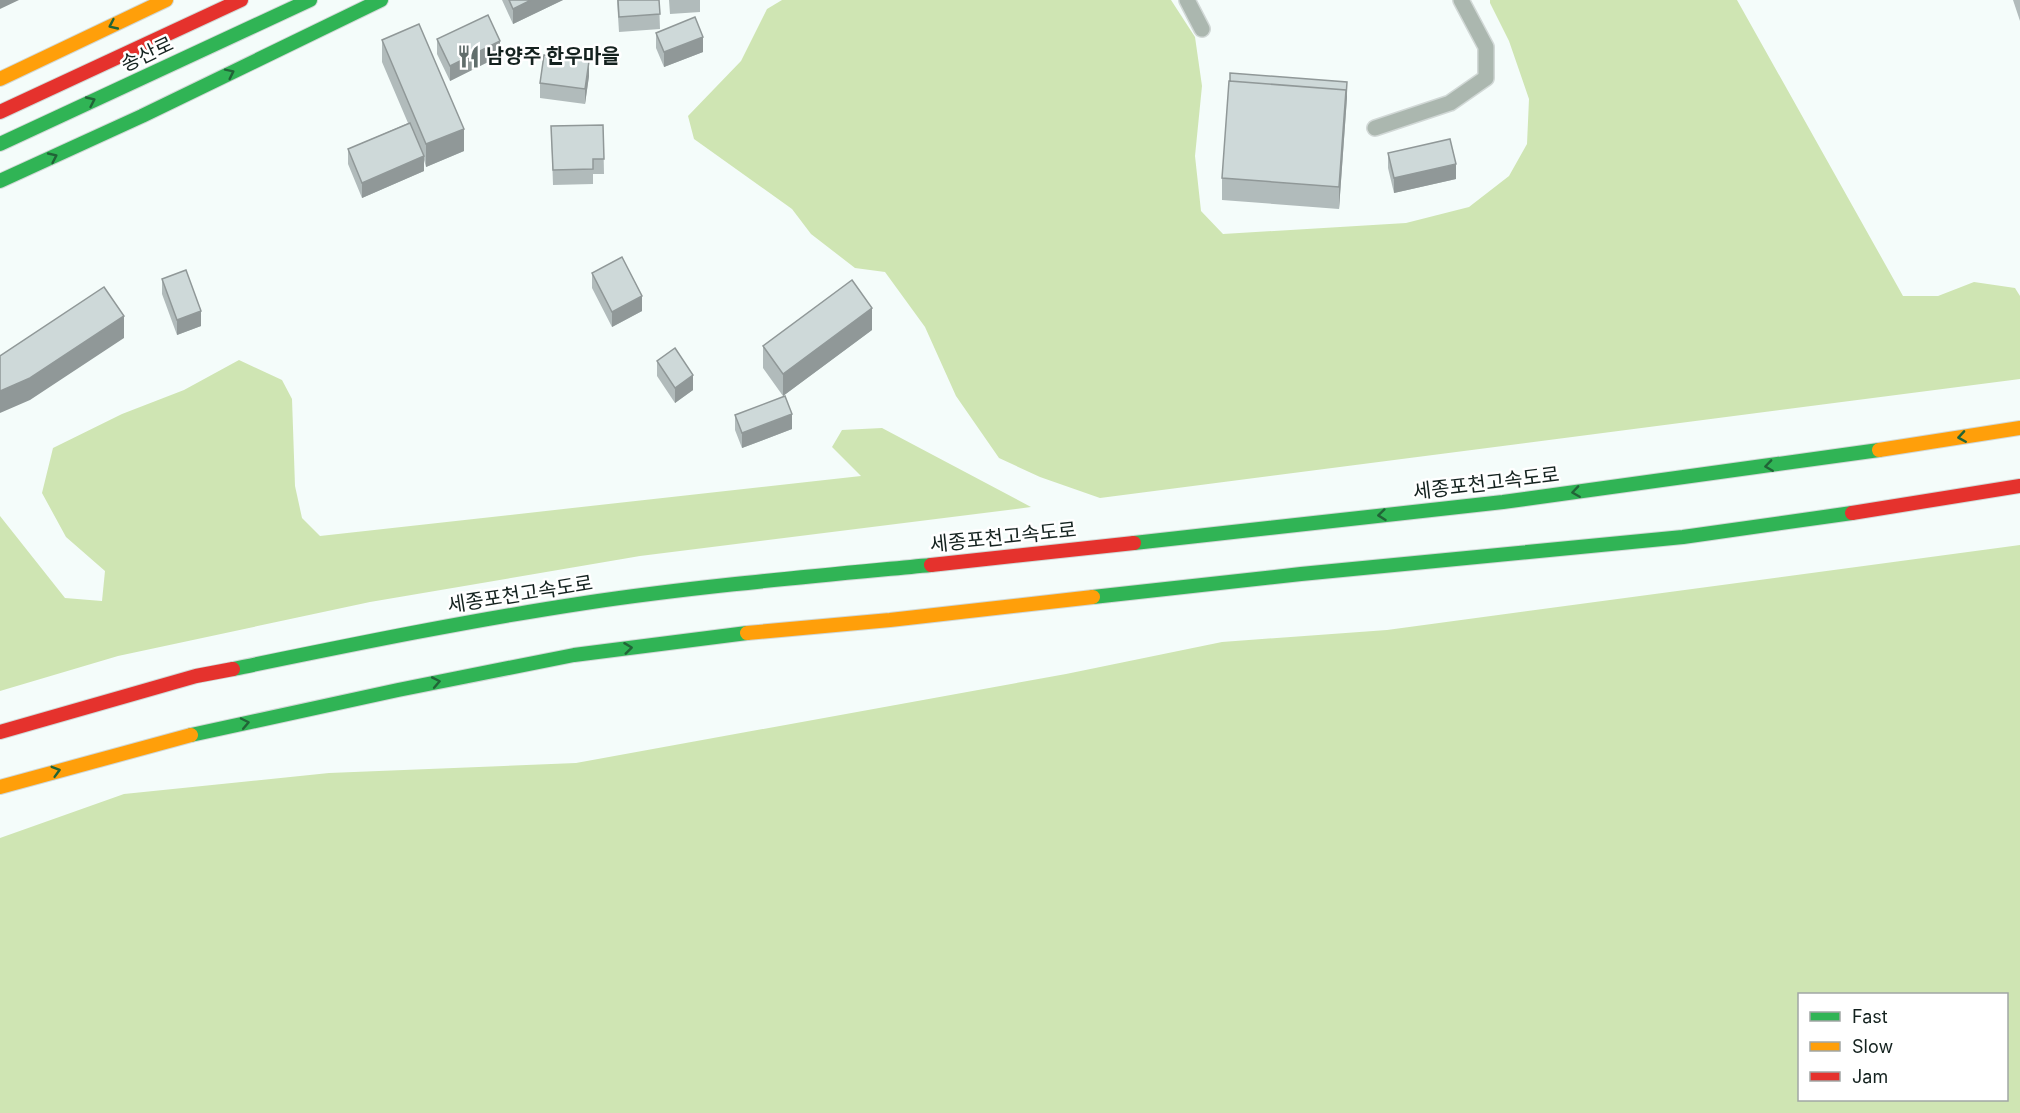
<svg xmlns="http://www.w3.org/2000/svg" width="2020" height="1113" viewBox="0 0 2020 1113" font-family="Inter,'Noto Sans KR',sans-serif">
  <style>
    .forest { fill: #cfe5b3; fill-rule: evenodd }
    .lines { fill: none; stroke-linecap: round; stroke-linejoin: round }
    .lane-casing { stroke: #d1d8d6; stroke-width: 18 }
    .fast-casing { stroke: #d1d8d6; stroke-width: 16 }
    .slow-casing { stroke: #d1d8d6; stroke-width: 16 }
    .jam-casing { stroke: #d1d8d6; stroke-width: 16 }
    .lane { stroke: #abb7af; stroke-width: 15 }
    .fast { stroke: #30b455; stroke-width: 14 }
    .slow { stroke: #ff9f0a; stroke-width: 14 }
    .jam { stroke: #e5322d; stroke-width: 14 }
    .wall { fill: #b1bbbb }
    .shaded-wall { fill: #909898 }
    .building { fill: #ced9d9; stroke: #909898; stroke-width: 1.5 }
    .oneway { stroke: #216437 }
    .labels { text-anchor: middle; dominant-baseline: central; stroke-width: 5; stroke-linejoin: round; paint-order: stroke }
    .street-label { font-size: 20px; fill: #14221f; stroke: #fff }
    .poi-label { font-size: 20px; font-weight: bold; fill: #14221f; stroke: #fff; text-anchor: start }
  </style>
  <rect width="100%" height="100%" fill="#f4fcfa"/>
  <path class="forest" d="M782 0H1171L1195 37 1202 86 1195 156 1201 211 1223 234 1406 223 1469 207 1509 176 1527 144 1529 99 1509 41 1490 3V0H1737L1903 296H1938L1974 282 2015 288 2020 296V379L1100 498 1040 477 999 458 956 396 925 327 885 272 855 268 811 234 792 209 694 139 688 116 741 61 767 9Z
    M239 360 282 380 292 399 295 486 302 518 320 536 861 476 832 447 842 430 882 428 1031 507 640 556 370 602 118 656 0 691V516L65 598 102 601 105 571 66 537 42 493 53 448 122 414 184 390Z
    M2020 545V1113H0V838L124 794 329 773 576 763 1066 674 1222 642 1387 630ZM1800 994H2006V1100H1800Z"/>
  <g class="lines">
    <defs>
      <path id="lane" d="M1187 0 1202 29
        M1375 128 1450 103 1486 78V47L1461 0"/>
      <path id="fast" d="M0 144 310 0
        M0 181 142 116 381 0
        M1134 543 1503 502 1879 450
        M1093 597 1301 574 1683 537 1852 513
        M233 669C350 645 466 621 585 603 699 586 816 576 931 565
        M191 735 398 690 574 655 747 633"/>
      <path id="slow" d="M0 79 166 0
        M1879 450 2020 428
        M747 633 890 620 1093 597
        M0 787 191 735"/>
      <path id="jam" d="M0 112 241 0
        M1852 513 2020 486
        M931 565 1134 543
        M0 732 196 676 233 669"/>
    </defs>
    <use href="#lane" class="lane-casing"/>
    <use href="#fast" class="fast-casing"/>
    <use href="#slow" class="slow-casing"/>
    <use href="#jam" class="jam-casing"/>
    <use href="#lane" class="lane"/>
    <use href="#fast" class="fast"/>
    <use href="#slow" class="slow"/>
    <use href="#jam" class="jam"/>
  </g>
  <path class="wall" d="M502 0H563L513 24Z
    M617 0H659L660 29 619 32Z
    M669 0H700V12L670 14Z
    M2013 0H2020V21Z
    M656 33 703 52 664 67 656 48Z
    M437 39 500 56 450 81 437 54Z
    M382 40 464 151 426 167 424 160V171L362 198 348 164V149L408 123 382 62Z
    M589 76 585 104 540 98V83Z
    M1347 97 1339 209 1222 200V178Z
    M603 125 604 174H593V184L553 185 551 126Z
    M1388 153 1456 179 1394 193 1388 168Z
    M592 273 642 311 612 327 592 288Z
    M162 279 201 326 177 335 162 294Z
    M872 330 783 396 763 368V346Z
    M657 361 693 390 675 403 657 376Z
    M735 415 792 429 742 448 735 430Z"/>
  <path class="shaded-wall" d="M0 0H19L0 9Z
    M531 0H563L513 24V9Z
    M703 37V52L664 67V52Z
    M500 41V56L450 81V66Z
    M589 61V76L585 104V89Z
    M1347 82V97L1339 209V187Z
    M464 129V151L426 167V144Z
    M424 156V171L362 198V183Z
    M1456 164V179L1394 193V178Z
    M642 296V311L612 327V312Z
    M872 308V330L783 396V374Z
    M201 311V326L177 335V320Z
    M124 316V338L30 400 0 413V391Z
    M693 375V390L675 403V388Z
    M792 414V429L742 448V433Z"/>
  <path class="building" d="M509 0H531L513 9Z
    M618 0H659L660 14 619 17Z
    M488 15 500 41 450 66 437 39Z
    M695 17 703 37 664 52 656 33Z
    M419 24 464 129 426 144 382 40Z
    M544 55 589 61 585 89 540 83Z
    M1230 73 1347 82 1346 97V90L1230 81Z
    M1229 81 1346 90 1339 187 1222 178Z
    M410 123 424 156 362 183 348 149Z
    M603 125 604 159H593V169L553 170 551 126Z
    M1450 139 1456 164 1394 178 1388 153Z
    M622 257 642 296 612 312 592 273Z
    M186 270 201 311 177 320 162 279Z
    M852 280 872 308 783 374 763 346Z
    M104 287 124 316 30 378 0 391V356Z
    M675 348 693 375 675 388 657 361Z
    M785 396 792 414 742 433 735 415Z"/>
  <defs><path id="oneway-chevron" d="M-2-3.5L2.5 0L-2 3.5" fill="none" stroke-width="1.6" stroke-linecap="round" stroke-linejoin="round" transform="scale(1.5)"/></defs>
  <g class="oneway">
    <use href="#oneway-chevron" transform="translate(113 25) rotate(155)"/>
    <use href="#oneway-chevron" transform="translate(230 73) rotate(-26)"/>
    <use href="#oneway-chevron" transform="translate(91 101) rotate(-25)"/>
    <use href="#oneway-chevron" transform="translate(53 157) rotate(-25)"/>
    <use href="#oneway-chevron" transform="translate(1962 437) rotate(171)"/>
    <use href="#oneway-chevron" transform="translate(1769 466) rotate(172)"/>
    <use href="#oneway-chevron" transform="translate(1576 492) rotate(172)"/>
    <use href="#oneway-chevron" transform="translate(1382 515) rotate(174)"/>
    <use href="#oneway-chevron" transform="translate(628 648) rotate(-7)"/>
    <use href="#oneway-chevron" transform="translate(436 682) rotate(-11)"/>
    <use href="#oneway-chevron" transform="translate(245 723) rotate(-12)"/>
    <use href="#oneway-chevron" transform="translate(56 771) rotate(-16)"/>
  </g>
  <defs>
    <symbol id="restaurant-bare" viewBox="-9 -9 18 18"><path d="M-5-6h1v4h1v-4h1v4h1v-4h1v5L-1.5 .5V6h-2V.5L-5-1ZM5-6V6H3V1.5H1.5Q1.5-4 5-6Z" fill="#626e6c" stroke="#fff" stroke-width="2.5" paint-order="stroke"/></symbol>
  </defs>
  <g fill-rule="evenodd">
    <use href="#restaurant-bare" x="452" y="40" width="33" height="33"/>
  </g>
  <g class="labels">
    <g class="street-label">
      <text transform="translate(147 54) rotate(-25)">송산로</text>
      <text transform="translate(1486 483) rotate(-7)">세종포천고속도로</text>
      <text transform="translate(1003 537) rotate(-6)">세종포천고속도로</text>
      <text transform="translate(520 594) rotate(-9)">세종포천고속도로</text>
    </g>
    <g class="poi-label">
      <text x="486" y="56">남양주 한우마을</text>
    </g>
  </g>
  <rect x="1798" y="993" width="210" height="108" fill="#ffffff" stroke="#a1a7a5" stroke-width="1.5"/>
  <rect x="1810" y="1012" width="30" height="9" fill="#30b455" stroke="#a1a7a5" stroke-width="1.5"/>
  <text x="1852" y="1023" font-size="18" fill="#14221f">Fast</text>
  <rect x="1810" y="1042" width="30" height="9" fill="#ff9f0a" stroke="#a1a7a5" stroke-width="1.5"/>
  <text x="1852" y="1053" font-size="18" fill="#14221f">Slow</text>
  <rect x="1810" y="1072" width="30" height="9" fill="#e5322d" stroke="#a1a7a5" stroke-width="1.5"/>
  <text x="1852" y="1083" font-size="18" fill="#14221f">Jam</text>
</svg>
